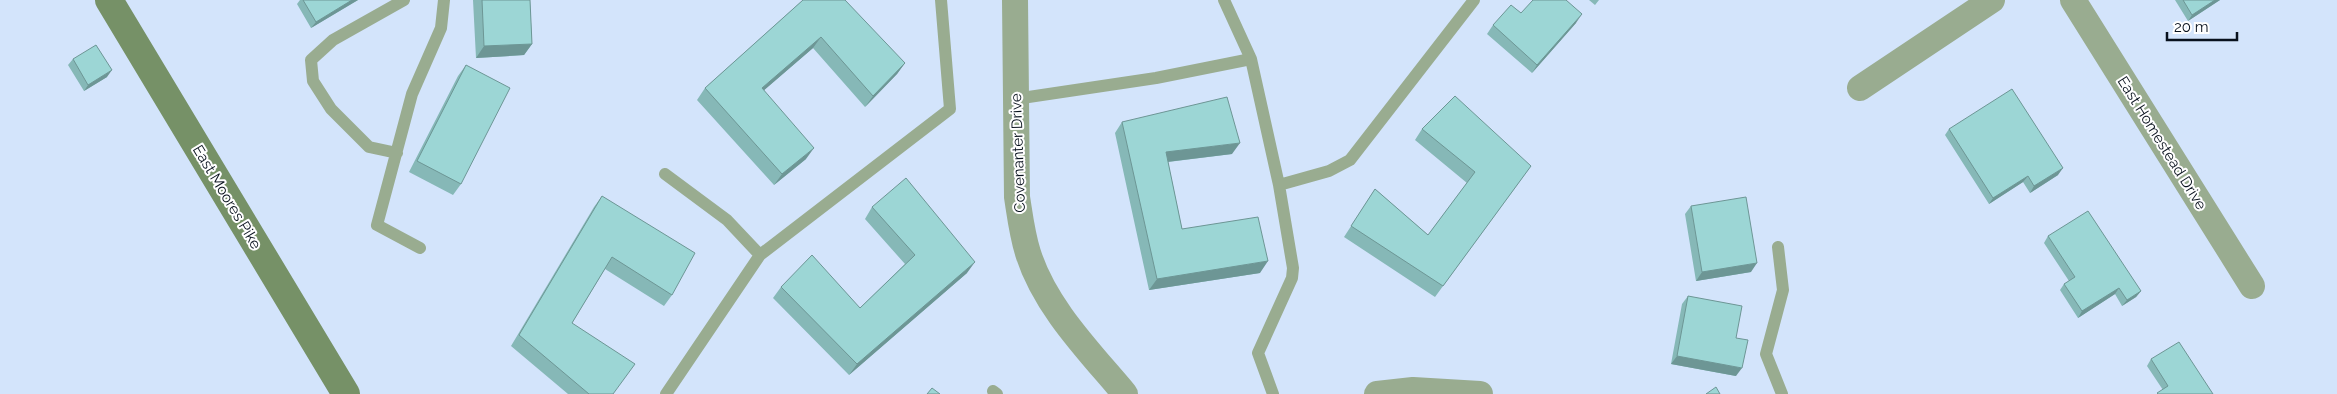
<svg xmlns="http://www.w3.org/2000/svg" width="2337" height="394" viewBox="0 0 2337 394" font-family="Raleway,sans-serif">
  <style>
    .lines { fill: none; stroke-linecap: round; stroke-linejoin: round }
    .lane { stroke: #99ac90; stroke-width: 12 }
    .street { stroke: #99ac90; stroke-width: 26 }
    .secondary { stroke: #769167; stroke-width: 28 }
    .wall { fill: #86b8b7 }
    .shaded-wall { fill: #6d9695 }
    .building { fill: #9cd6d5; stroke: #6d9695 }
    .labels { text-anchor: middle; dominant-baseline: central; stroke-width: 4; stroke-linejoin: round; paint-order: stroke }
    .street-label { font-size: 15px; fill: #08111d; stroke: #fff }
  </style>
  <rect width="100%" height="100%" fill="#d3e4fb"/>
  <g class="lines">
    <path class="lane" d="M1251 59 1279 185 1329 171 1350 160 1474 0
      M1015 99 1156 78 1251 59 1224 0
      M397 153 369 147 331 109 313 81 311 60 333 40 404 0
      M665 174 727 220 760 255
      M1778 247 1783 290 1766 354 1782 394
      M420 248 377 225 412 94 441 28 444 0
      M993 391 997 394
      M666 394 760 255 950 109 941 0
      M1273 394 1258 353 1292 278 1293 268 1279 185"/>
    <path class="street" d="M1015 0 1017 197C1020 216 1022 234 1028 253 1045 307 1089 351 1125 394
      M2073 0 2252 286
      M1860 88 1992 0
      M1377 394 1413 390 1480 394"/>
    <path class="secondary" d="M109 0 346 394"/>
  </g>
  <path class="wall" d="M300 0H358L311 28 297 4Z
    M473 0H530L532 44 524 55 476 58Z
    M803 0 905 63 897 74 865 107 813 48 764 90 806 159 774 185 697 100 705 88Z
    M1589 0H1599L1595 5Z
    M2175 0H2220L2188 21Z
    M1521 13 1576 23 1532 73 1487 34 1493 25Z
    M73 59 107 77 84 91 68 65Z
    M466 65 461 184 453 195 409 172 458 76Z
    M1122 122 1232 154 1168 162 1182 229 1260 273 1149 290 1115 133Z
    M1422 129 1531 166 1435 297 1344 237 1375 189 1428 235 1467 183 1415 140Z
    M1949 129 2058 175 2030 193 2023 182 1989 204 1945 135Z
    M602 196 672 295 664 306 605 269 572 323 613 394H568L511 346 594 207Z
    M1691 206 1751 272 1696 281 1685 214Z
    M872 207 967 273 849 375 773 298 781 287 860 308 905 264 865 219Z
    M2048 236 2141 291 2136 297 2122 306 2115 294 2078 318 2060 290 2064 284 2069 281 2044 243Z
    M1688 296 1736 376 1671 364 1682 304Z
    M2151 359 2213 394H2157L2163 390 2147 366Z"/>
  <path class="shaded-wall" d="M352 0H358L311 28 316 22Z
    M2215 0H2220L2188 21 2192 15Z
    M1582 14 1576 23 1532 73 1537 65Z
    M821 37 813 48 754 99 762 88Z
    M532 44 524 55 476 58 484 46Z
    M905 63 897 74 865 107 873 96Z
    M112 70 107 77 84 91 88 85Z
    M1240 143 1232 154 1158 163 1166 152Z
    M814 148 806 159 774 185 782 174Z
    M2063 168 2058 175 2030 193 2034 186Z
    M2028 176 2023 182 1989 204 1993 198Z
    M1268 261 1260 273 1149 290 1157 279Z
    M975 262 967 273 849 375 857 364Z
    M1757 263 1751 272 1696 281 1702 272Z
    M2119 288 2115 294 2078 318 2082 311Z
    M2141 291 2136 297 2122 306 2127 300Z
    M1677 356 1742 368 1736 376 1671 364Z"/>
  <path class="building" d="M303 0H352L316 22Z
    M482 0H530L532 44 484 46Z
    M803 0H845L905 63 873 96 821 37 762 88 814 148 782 174 705 88Z
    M1533 0H1566L1582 14 1537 65 1493 25 1511 5 1521 13Z
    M2183 0H2215L2192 15Z
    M96 45 112 70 88 85 73 59Z
    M466 65 510 88 461 184 417 161Z
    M2012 89 2063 168 2034 186 2028 176 1993 198 1949 129Z
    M1455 96 1531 166 1443 286 1351 226 1375 189 1428 235 1475 172 1422 129Z
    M1227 97 1240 143 1166 152 1182 229 1258 217 1268 261 1157 279 1122 122Z
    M906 178 975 262 857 364 781 287 812 255 860 308 915 255 872 207Z
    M602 196 695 253 672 295 612 257 572 323 635 364 613 394H589L519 335Z
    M1746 197 1757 263 1702 272 1691 206Z
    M2088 211 2141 291 2127 300 2119 288 2082 311 2064 284 2075 277 2048 236Z
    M1688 296 1742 306 1736 338 1748 340 1742 368 1677 356Z
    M2179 342 2213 394H2158L2157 393 2168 386 2151 359Z
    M1716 387 1720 394H1706Z
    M932 388 940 394H927Z"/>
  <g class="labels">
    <g class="street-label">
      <text transform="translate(2162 143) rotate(58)">East Homestead Drive</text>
      <text transform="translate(1018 153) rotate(-92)">Covenanter Drive</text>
      <text transform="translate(227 197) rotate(59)">East Moores Pike</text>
    </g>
  </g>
  <path d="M2167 32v8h70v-8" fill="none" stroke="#08111d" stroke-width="2.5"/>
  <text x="2174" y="32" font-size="15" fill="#08111d" stroke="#ffffff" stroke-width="4" paint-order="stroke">20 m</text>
</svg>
